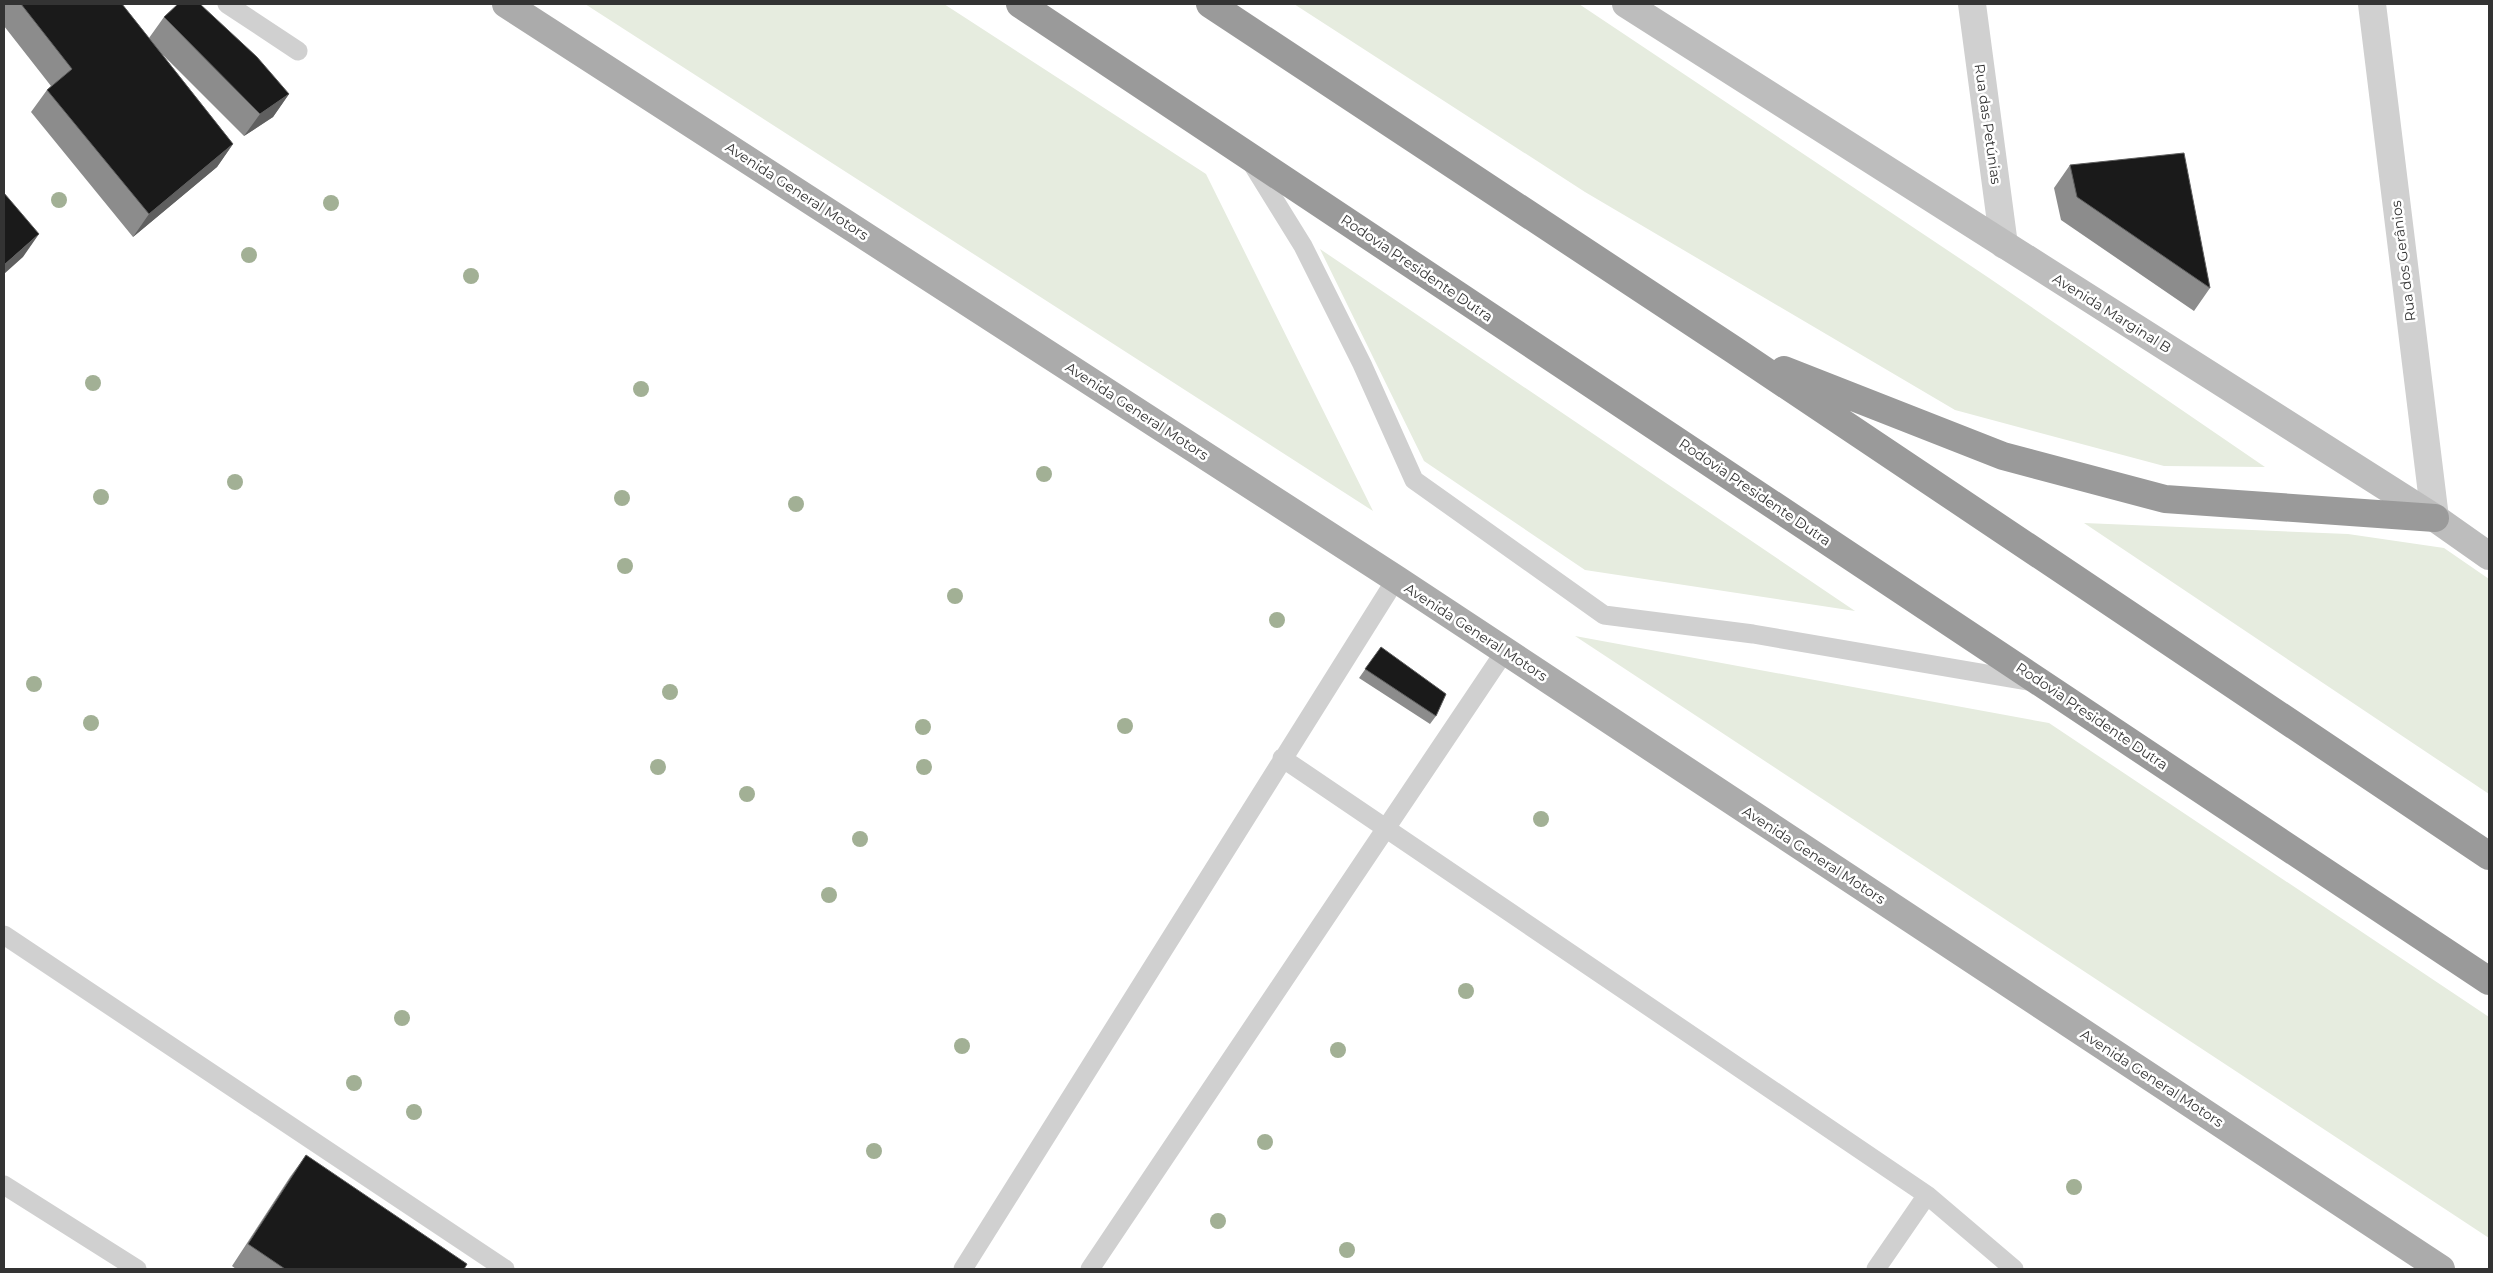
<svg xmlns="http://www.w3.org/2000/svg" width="2493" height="1273" viewBox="0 0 2493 1273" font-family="Montserrat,sans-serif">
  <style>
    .green { fill: #e6ecdf }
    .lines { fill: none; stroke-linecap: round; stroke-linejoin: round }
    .lane { stroke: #d0d0d0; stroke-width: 19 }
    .street { stroke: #d0d0d0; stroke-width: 28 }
    .secondary { stroke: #bdbdbd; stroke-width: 28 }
    .primary { stroke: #ababab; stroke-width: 28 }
    .highway { stroke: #9a9a9a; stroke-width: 28 }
    .tree { fill: #a2b095 }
    .wall { fill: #8c8c8c }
    .shaded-wall { fill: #5f5f5f }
    .building { fill: #1a1a1a; stroke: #5f5f5f }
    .labels { text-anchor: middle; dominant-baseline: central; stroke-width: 5; stroke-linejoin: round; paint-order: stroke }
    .street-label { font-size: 14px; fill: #333; stroke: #fff }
  </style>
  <rect width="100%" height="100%" fill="#fff"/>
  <path class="green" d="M585 4H944L1206 174 1373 511Z
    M1294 4H1579L1989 278 2265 467 2164 466 1955 410 1585 192Z
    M1320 249 1855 611 1585 570 1424 461Z
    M2084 523 2348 534 2444 548 2489 579V794Z
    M1575 636 2049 723 2489 1017V1238Z"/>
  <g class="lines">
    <path class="lane" d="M227 4 298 51
      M1251 162 1303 246 1362 364 1414 480 1604 615 1753 634 2033 682
      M1282 758 1927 1195 2014 1269
      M4 935 505 1269
      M4 1185 137 1269
      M963 1269 1396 579
      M1090 1269 1505 651
      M1876 1269 1927 1195"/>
    <path class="street" d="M1972 4 2004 245
      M2372 4 2435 518"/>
    <path class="secondary" d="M1626 4 2435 518 2489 556"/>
    <path class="primary" d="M506 4 1396 579 2441 1269"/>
    <path class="highway" d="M1020 4 2489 981
      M1210 4 1734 350 2489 856
      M1784 370 2003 456 2165 499 2435 518"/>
  </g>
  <g class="tree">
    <circle cx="59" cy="200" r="8"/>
    <circle cx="331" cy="203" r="8"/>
    <circle cx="249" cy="255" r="8"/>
    <circle cx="471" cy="276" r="8"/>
    <circle cx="93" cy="383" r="8"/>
    <circle cx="641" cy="389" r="8"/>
    <circle cx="1044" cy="474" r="8"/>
    <circle cx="235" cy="482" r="8"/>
    <circle cx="101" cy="497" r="8"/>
    <circle cx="622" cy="498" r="8"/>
    <circle cx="796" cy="504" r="8"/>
    <circle cx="625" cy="566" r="8"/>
    <circle cx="955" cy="596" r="8"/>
    <circle cx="1277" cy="620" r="8"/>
    <circle cx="34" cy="684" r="8"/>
    <circle cx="670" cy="692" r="8"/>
    <circle cx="91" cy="723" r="8"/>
    <circle cx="1125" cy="726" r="8"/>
    <circle cx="923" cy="727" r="8"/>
    <circle cx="658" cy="767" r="8"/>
    <circle cx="924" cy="767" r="8"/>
    <circle cx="747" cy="794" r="8"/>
    <circle cx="1541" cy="819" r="8"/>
    <circle cx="860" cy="839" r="8"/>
    <circle cx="829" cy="895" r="8"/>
    <circle cx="1466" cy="991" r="8"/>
    <circle cx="402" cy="1018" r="8"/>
    <circle cx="962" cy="1046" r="8"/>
    <circle cx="1338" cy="1050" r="8"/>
    <circle cx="354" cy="1083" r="8"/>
    <circle cx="414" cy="1112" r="8"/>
    <circle cx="1265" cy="1142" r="8"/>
    <circle cx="874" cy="1151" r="8"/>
    <circle cx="2074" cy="1187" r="8"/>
    <circle cx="1218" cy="1221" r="8"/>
    <circle cx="1347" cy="1250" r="8"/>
  </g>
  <path class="wall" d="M4 4H122L149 38 164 17 289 94 273 117 244 136 162 54 233 144 217 167 133 237 31 112 47 90 51 86 4 26Z
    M2070 165 2210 288 2194 311 2061 220 2054 188Z
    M1381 647 1436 716 1430 724 1359 678Z
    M306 1155 464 1269H236L232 1266 290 1177Z"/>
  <path class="shaded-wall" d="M289 94 273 117 244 136 260 114Z
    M233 144 217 167 133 237 149 214Z
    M39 234 23 257 4 274V265Z"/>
  <path class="building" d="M21 4H122L233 144 149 214 47 90 72 69Z
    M178 4H200L257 57 289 94 260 114 164 17Z
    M2184 153 2210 288 2077 197 2070 165Z
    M4 193 39 234 4 265Z
    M1381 647 1446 694 1436 716 1365 669Z
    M306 1155 467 1264 464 1269H285L248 1244Z"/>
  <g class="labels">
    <g class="street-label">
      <text transform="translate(1988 124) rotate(82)">Rua das Petúnias</text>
      <text transform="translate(797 191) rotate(33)">Avenida General Motors</text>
      <text transform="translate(2403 261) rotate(-97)">Rua dos Gerânios</text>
      <text transform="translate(1417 268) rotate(34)">Rodovia Presidente Dutra</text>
      <text transform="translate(2112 313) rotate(32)">Avenida Marginal B</text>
      <text transform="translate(1137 411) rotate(33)">Avenida General Motors</text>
      <text transform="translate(1755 492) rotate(34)">Rodovia Presidente Dutra</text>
      <text transform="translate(1476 632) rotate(33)">Avenida General Motors</text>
      <text transform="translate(2092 716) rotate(34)">Rodovia Presidente Dutra</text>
      <text transform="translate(1814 855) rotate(33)">Avenida General Motors</text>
      <text transform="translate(2152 1078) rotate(33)">Avenida General Motors</text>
    </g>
  </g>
  <rect width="2493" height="1273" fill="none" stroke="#333333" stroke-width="10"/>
</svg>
